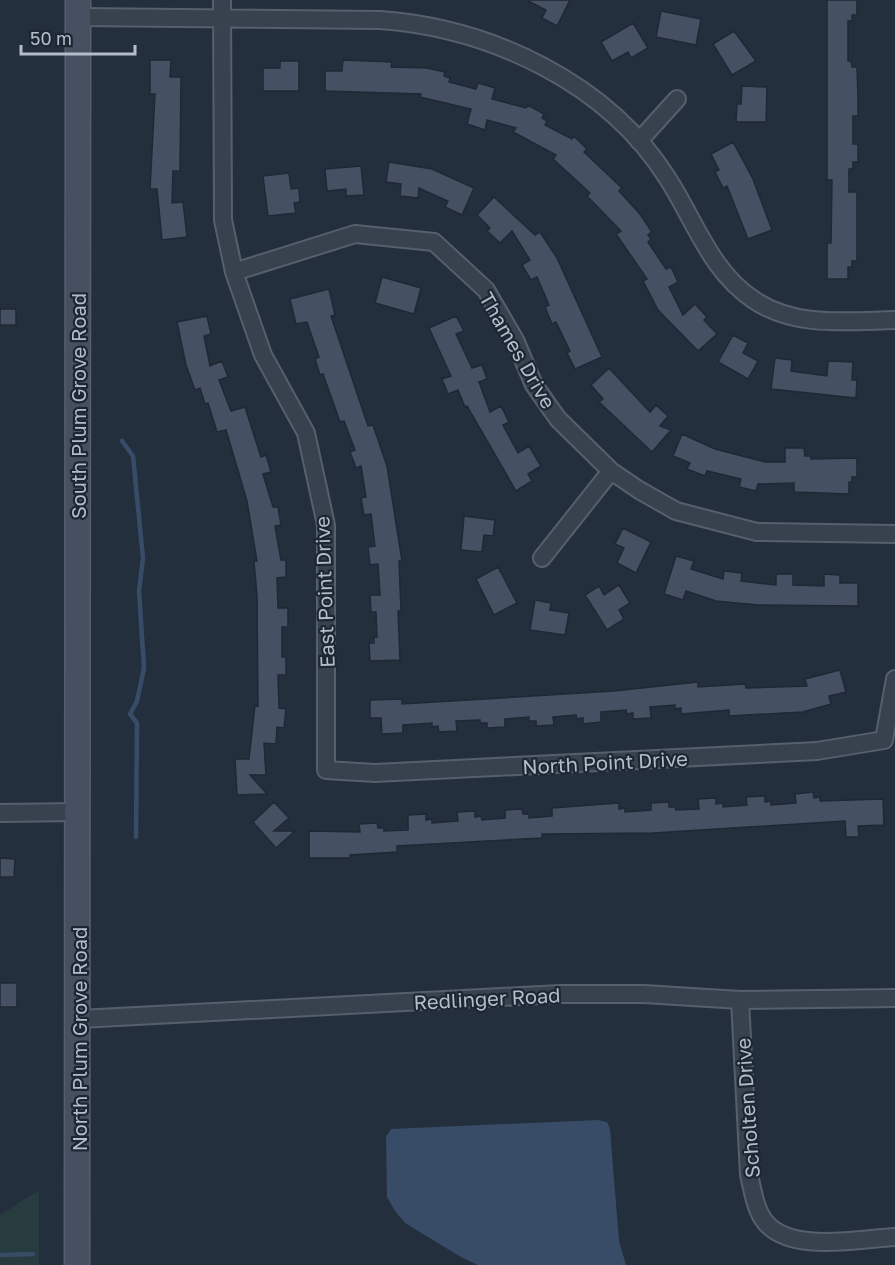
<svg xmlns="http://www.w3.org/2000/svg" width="895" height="1265" viewBox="0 0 895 1265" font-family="'Golos Text',sans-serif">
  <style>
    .green { fill: #263c3f }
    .water { fill: #394c67 }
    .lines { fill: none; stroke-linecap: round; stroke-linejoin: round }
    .stream { stroke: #394c67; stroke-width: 4.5 }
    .building { fill: #455162; stroke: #1f2835; stroke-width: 1.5 }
    .street-casing { stroke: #565f6c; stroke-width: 20 }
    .secondary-casing { stroke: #565f6c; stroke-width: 27 }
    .street { stroke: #38414e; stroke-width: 16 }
    .secondary { stroke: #465061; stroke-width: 24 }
    .labels { text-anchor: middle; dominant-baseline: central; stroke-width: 4.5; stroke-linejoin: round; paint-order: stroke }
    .street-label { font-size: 20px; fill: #b4bcc9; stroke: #1d2633 }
  </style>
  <rect width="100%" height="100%" fill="#242f3e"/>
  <path class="green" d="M39 1190V1265H0V1215Z"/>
  <path class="water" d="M598 1120 607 1122 610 1129 619 1241 626 1265H478L461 1257 405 1223 395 1211 387 1197 386 1137 391 1129Z"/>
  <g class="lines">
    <path class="stream" d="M122 441 133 456 143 558 139 591 144 668 137 701 130 714 137 723 136 837
      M0 1255 33 1254"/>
  </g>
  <path class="building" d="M526 0H570L557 26 542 18 546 10Z
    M827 0H857V15H852V21H848V61H851L852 67H857L858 98V116H853V144H858V162H853V169H849V192H857V261H852V267H848V279H827V243H831L832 180H827Z
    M661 11 701 19 696 45 656 37Z
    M633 23 648 48 631 58 628 52 612 61 601 42Z
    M734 31 756 61 732 75 713 44Z
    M150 60H171L170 77H181L180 171H173L172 203 183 202 187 237 162 240 157 189H150L155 94H150Z
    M343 60 392 62 391 67 427 68 445 72 444 76 450 78 449 82 476 89 478 83 495 88 492 99 526 108 528 105 544 114 542 118 547 121 545 125 572 139 574 136 587 149 584 152 622 188 619 191 640 214 652 232 648 235 651 239 648 242 666 269 671 267 678 282 669 287 683 315 695 304 707 317 704 320 717 334 698 351 658 310 643 281 647 279 616 234 621 231 587 196 590 193 553 159 556 155 513 132 516 128 487 120 485 130 467 124 471 109 420 97 421 94 325 91V71H342Z
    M280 61H299V91H263V68H280Z
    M742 86 767 87 766 122H736L737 104H741Z
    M733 142 753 179 772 230 748 239 727 186 723 188 715 172 719 170 711 154Z
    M389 162 432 169 474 188 462 215 445 207 448 201 419 188 418 198 400 196 401 184 386 182Z
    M361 166 364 195 346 196V189L327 191 325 169Z
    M289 173 291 189 299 188 300 202 294 203 296 213 268 216 263 176Z
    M494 197 535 235 540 232 557 258 602 357 575 369 567 353 570 351 556 322 552 324 545 307 549 305 537 277 531 280 522 265 530 260 512 231 500 243 487 231 490 228 477 215Z
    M382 277 421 288 414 314 375 303Z
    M329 289 335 315 331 316 368 426 373 425 387 466 402 561H399L401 611H398L400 660 370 661 369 643H374V637H377L376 612H371L370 595H380L378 564 370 565 368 547 375 546 371 514 364 515 361 498 366 497 361 466 356 468 350 452 355 450 344 421 340 422 323 374 320 375 315 359 319 357 307 322 296 324 290 299Z
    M0 309H16V325H0Z
    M207 316 211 334 204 336 210 366 222 361 228 377 219 380 231 411 245 407 261 457 266 455 271 472 263 474 273 507H278L281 525 275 526 281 560H286V577L277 578 278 608H288V627H282V657H286V675H278L279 708 286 709 284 728 277 727 276 744 264 743 266 775H250L267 794 237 795 235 759H249L255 705 258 706 257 596 254 561H257L247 501 226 430 217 432 208 403 205 404 200 388 195 390 186 365 177 322Z
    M456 316 464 331 456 334 472 368 482 365 487 379 479 382 490 412 501 406 509 422 503 425 518 453 529 446 541 466 528 474 532 481 516 491 467 406 465 407 458 390 448 394 442 379 451 376 429 328Z
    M733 335 748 343 743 353 758 361 748 379 718 362Z
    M775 358 792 360 791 371 827 376 828 361 853 362 852 380H857L856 398 771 389Z
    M609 368 650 412 656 405 668 416 660 426 671 430 652 452 599 402 603 399 591 385Z
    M682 434 715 449 765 462H785V448H804L805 456H811V459L857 458V477H852V482H849V494L794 492V483L758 484 756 491 739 487 741 479 707 471 705 476 687 469 690 463 673 456Z
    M464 516 495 520 493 536 484 535 482 552 461 550Z
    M623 528 651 542 636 573 617 563 624 548 615 544Z
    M676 556 694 561 691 569 723 579 724 571 742 573 741 581 776 585V574H793V585L824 586V574L840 575V583H858V606L758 605 716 601 686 591 683 600 664 594Z
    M498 567 517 603 494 615 476 579Z
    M619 585 630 603 619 610 624 619 607 630 585 595 599 586 604 595Z
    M535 600 551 603 550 610 569 613 565 635 530 630Z
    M840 670 846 692 829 696 831 704 803 712 729 716V710L681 714V708L675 709V705L650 707 651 718 633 719V713L627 714 626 710 601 712V722L583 724V718L577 719 576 715 553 717 554 725 536 726V721H529V717L505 719V727L487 728V723H480V720L456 721 457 731 439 732 438 726 432 727V723L403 725V733L382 734 381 718H370V700L402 699V704L614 691 698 682V687L745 684 746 688 807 686 805 679Z
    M813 792 814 798 820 797V801L883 799 884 825 858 826 859 837H846L845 821 653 833 542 834V838L397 846V852L350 855V858H309V831L360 832 359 824 377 823 378 828H384V831L408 830V815L426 814V820L432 819V823L458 821 457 812 475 811V817L481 816 482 820 505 818V810L522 809 523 814H529V818L552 816V808L619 803V809L625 808V812L651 810V803L669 802V807H675L676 810 699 809 698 799 716 798V804L723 803V807L747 805 746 797 765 796V802L771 801V805L796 803 795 794Z
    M274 802 289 818 274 831H295L276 848 253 822Z
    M0 858 15 859 14 877H0Z
    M0 983H17V1007H0Z"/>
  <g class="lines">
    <defs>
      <path id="street" d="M222 0 223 220 234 272 263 355 306 433 326 525V770L375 773 817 751 884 740 895 679
        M78 17 380 20C491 28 608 83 668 179 695 221 711 272 754 300 795 328 848 321 895 320
        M639 141 677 99
        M234 272 355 234 434 242 486 290 515 340 534 385 558 419 611 471 639 490 676 511 757 532 895 534
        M542 558 611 471
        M0 813 79 812
        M740 1000 749 1175C753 1191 755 1210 766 1223 792 1253 858 1239 895 1237
        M79 1019 560 994H644L740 1000 895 998"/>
      <path id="secondary" d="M77 1265 78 0"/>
    </defs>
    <use href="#street" class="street-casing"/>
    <use href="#secondary" class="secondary-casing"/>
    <use href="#street" class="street"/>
    <use href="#secondary" class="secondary"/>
  </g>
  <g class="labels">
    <g class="street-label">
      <text transform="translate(518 350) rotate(60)">Thames Drive</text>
      <text transform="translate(78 406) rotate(-90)">South Plum Grove Road</text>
      <text transform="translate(324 592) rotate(-92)">East Point Drive</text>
      <text transform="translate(605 762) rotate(-3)">North Point Drive</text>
      <text transform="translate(487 998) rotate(-3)">Redlinger Road</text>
      <text transform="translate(79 1039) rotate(-90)">North Plum Grove Road</text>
      <text transform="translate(747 1108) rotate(-94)">Scholten Drive</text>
    </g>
  </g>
  <path d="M21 45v9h114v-9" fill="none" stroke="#b4bcc9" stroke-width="3"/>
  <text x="30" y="45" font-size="18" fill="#b4bcc9" stroke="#1d2633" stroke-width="4.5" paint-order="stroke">50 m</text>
</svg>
